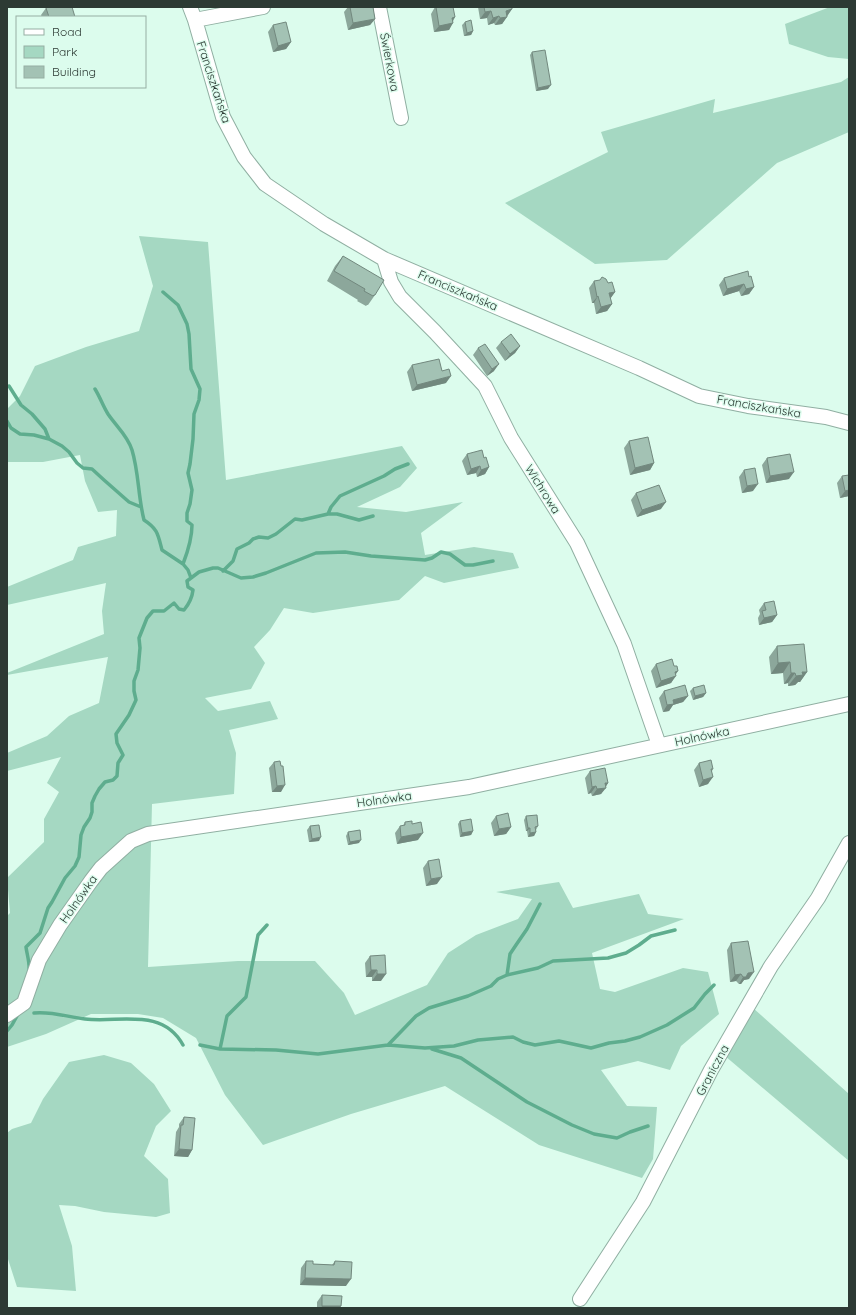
<svg xmlns="http://www.w3.org/2000/svg" width="856" height="1315" viewBox="0 0 856 1315" font-family="Quicksand,sans-serif">
  <style>
    .green { fill: #a5d8c2 }
    .lines { fill: none; stroke-linecap: round; stroke-linejoin: round }
    .stream { stroke: #5ead8e; stroke-width: 3.5 }
    .minor-casing { stroke: #90afa2; stroke-width: 16 }
    .minor { stroke: #fff; stroke-width: 14 }
    .wall { fill: #8ca79b }
    .shaded-wall { fill: #72887e }
    .building { fill: #a3c2b4; stroke: #72887e }
    .labels { text-anchor: middle; dominant-baseline: central; stroke-width: 3; stroke-linejoin: round; paint-order: stroke }
    .street-label { font-size: 12px; fill: #2d3a34; stroke: #dcfced }
  </style>
  <rect width="100%" height="100%" fill="#dcfced"/>
  <path class="green" d="M830 7H849V59L828 57 789 44 785 24Z
    M849 77V132L777 163 667 260 595 264 505 203 608 152 601 132 715 99 713 113 841 82Z
    M139 236 208 242 226 480 402 446 417 468 400 487 357 507 406 512 463 502 421 533 425 555 474 547 513 553 519 568 444 583 425 576 399 600 313 613 284 608 270 630 254 647 265 663 251 689 205 698 218 711 270 701 278 719 229 730 236 753 234 794 152 804 148 967 238 961H315L344 993 355 1015 427 985 448 953 476 935 518 919 532 899 496 892 559 882 573 908 639 894 648 914 684 919 592 953 600 989 615 992 683 968 708 972 719 1014 681 1046 670 1070 638 1061 601 1070 627 1106 657 1107 653 1159 642 1178 539 1145 445 1086 351 1114 263 1145 225 1095 196 1038 163 1018 138 1014H91L46 1034 7 1047V916L10 913 7 878 44 842V819L59 792 47 783 61 757 7 771V753L47 736 69 716 99 703 108 657 7 675V673L104 634 102 611 106 583 7 605V587L73 560 78 547 116 536 117 510 98 512 85 481 80 455 43 462H7V409L20 396 35 366 86 347 139 331 153 286Z
    M753 1008 849 1094V1161L725 1056Z
    M104 1055 131 1063 154 1084 171 1111 156 1126 144 1156 168 1179 170 1213 156 1217 104 1212 75 1206 59 1205 72 1246 76 1291 17 1287 7 1256V1133L12 1129 31 1123 43 1099 69 1062Z"/>
  <g class="lines">
    <path class="stream" d="M163 292 178 305 187 324 189 334 191 369 200 389 199 400 194 414 193 439 190 464 188 473 192 490 190 504 187 513V521L192 525C192 539 188 551 183 564L188 570 191 578
      M9 386 21 405 32 414 45 429 49 439
      M95 389C100 397 103 406 108 414 116 426 128 436 132 450 139 473 138 497 144 520 158 529 158 535 162 550L183 564
      M7 421 11 428 20 434 34 435 49 439 62 446 69 452 77 463 83 468 92 469 104 480 129 502 141 507
      M328 514 331 507 340 496 384 476 395 469 408 464
      M223 571 233 561 237 549 249 543 253 539 259 537 268 538 276 534 295 519 302 520 328 514H337L359 520 373 516
      M29 971C30 963 27 955 26 947L40 933 48 908 52 902 65 878 75 866 79 857 81 835 84 827 90 818 92 812V803L95 796 99 789 105 782 113 780 117 776 118 763 123 755 117 743 116 734 129 715 136 700 134 691V681L138 670 140 648 139 638 147 618 153 611H164L174 603 179 609 184 610C189 604 192 599 193 590L188 587 187 581 199 572 213 568H218L241 578 253 577 266 573 316 553 345 552 371 556 425 560 432 558 441 552 450 554 465 565H473L493 561
      M507 975 538 968 553 961 608 958 626 953 639 945 651 936 675 930
      M34 1013C51 1011 68 1017 85 1019 120 1023 162 1007 183 1045
      M7 1031 12 1025 17 1016
      M200 1045 220 1049 276 1050 318 1054 388 1045 425 1048 454 1046 478 1040 513 1037 523 1042 535 1045 559 1041 591 1048 609 1043 625 1041 640 1037 667 1025 694 1008 705 994 714 985
      M388 1045 416 1016 429 1008 468 996 491 986 498 979 507 975 510 954 516 945 527 929 540 904
      M220 1049 227 1016 246 997 258 935 267 925
      M432 1049 461 1058 527 1102 572 1125 594 1134 617 1138 630 1132 648 1126"/>
    <defs>
      <path id="minor" d="M190 7 195 20 223 117 244 157 265 184 324 224 384 259 639 368 699 396 748 406 826 417 849 423
        M379 7 401 118
        M195 20 263 7
        M384 259 391 282 400 297 435 332 485 386 511 438 577 543 624 644 659 745
        M7 1015 24 1003 39 960 60 925 91 881 101 868 131 841 148 834 469 787 849 704
        M580 1299 643 1202 711 1070 771 966 818 898 849 843"/>
    </defs>
    <use href="#minor" class="minor-casing"/>
    <use href="#minor" class="minor"/>
  </g>
  <path class="wall" d="M348 7H373L375 19 370 25 348 30 344 12Z
    M435 7 455 17 449 30 434 32 431 14Z
    M478 7H512V9L502 24 495 25 494 23 488 25 487 18 480 19Z
    M46 8 75 17H42L41 15Z
    M465 22 473 31 471 35 464 36 462 25Z
    M273 25 291 42 286 49 273 52 268 32Z
    M532 52 548 89 536 91 530 55Z
    M343 256 375 295 368 305H367L366 306 357 301 358 300 327 281 335 266Z
    M749 277 754 287 749 294 741 296 739 291 723 296 719 285 724 278Z
    M594 281 608 283 615 292 610 299 612 304 607 311 596 314 594 303H592L589 288Z
    M501 342 520 346 515 353 505 361 496 348Z
    M478 348 494 371 487 376 473 355Z
    M412 365 442 371 446 383 412 391 407 372Z
    M629 441 654 463 650 470 630 475 624 448Z
    M467 454 484 458 489 467 485 474 477 477 476 473 467 475 462 461Z
    M767 458 789 479 766 483 762 465Z
    M744 470 753 491 742 493 739 477Z
    M842 476 849 496 840 498 837 483Z
    M636 493 661 509 637 517 631 500Z
    M764 603 777 615 772 622 759 625 758 618 760 614 759 610Z
    M777 646 807 672 800 682H798L795 685 788 686V683L784 684 783 673 771 674 769 657Z
    M656 664 674 666 676 674 671 683 656 688 651 671Z
    M693 688 706 693 703 697 693 700 690 691Z
    M664 691 688 696 683 702 673 705 669 711 663 712 659 698Z
    M274 762 281 792H272L269 768Z
    M699 763 713 769 712 771 708 784 699 787 694 770Z
    M590 771 608 783 601 794 592 796 591 793 588 794 585 778Z
    M496 816 511 827 506 834 494 836 491 823Z
    M526 816 538 826 536 830V832L534 836 528 837 527 831H526L524 820Z
    M460 821 473 831 471 835 460 837 458 824Z
    M405 822 412 824 418 840 397 844 395 833 400 826H403Z
    M310 826 319 841 309 842 307 830Z
    M348 832 359 843 348 845 346 836Z
    M428 861 437 884 426 886 423 868Z
    M731 943 749 979 744 980 741 984H739L736 981 730 982 727 950Z
    M370 956 381 981H372V977H366L365 963Z
    M184 1117 192 1150 188 1157 174 1156 176 1132 179 1127V1124Z
    M306 1261 313 1264 332 1265 335 1261 346 1286 300 1285 301 1268Z
    M322 1295 340 1308H317V1302Z"/>
  <path class="shaded-wall" d="M512 9 507 16 501 18 506 11Z
    M491 11 487 18 480 19 485 12Z
    M499 16 494 23 488 25 493 18Z
    M455 17 451 23H453L449 30 434 32 439 26 452 18Z
    M507 17 502 24 495 25 500 18Z
    M375 19 370 25 348 30 353 23Z
    M473 31 471 35 464 36 467 33Z
    M291 42 286 49 273 52 278 46Z
    M551 85 548 89 536 91 538 88Z
    M744 284 739 291 723 296 727 289Z
    M754 287 749 294 741 296 746 289Z
    M615 292 610 299 609 293Z
    M598 296 594 303H592L597 297Z
    M612 304 607 311 596 314 601 307Z
    M520 346 515 353 505 361 510 354Z
    M499 364 494 371 487 376 492 369Z
    M451 376 446 383 412 391 417 385Z
    M654 463 650 470 630 475 635 468Z
    M480 466 476 473 467 475 471 469Z
    M489 467 485 474 477 477 481 470Z
    M794 472 789 479 766 483 770 476Z
    M758 484 753 491 742 493 747 486Z
    M849 490V496L840 498 845 491Z
    M666 502 661 509 637 517 642 510Z
    M777 615 772 622 759 625 764 618Z
    M790 662 783 673 771 674 778 663Z
    M678 671 674 677 676 676 671 683 656 688 661 681 675 672Z
    M802 672H807L800 682H798L795 685 788 686 796 676Z
    M791 673H795L788 683 784 684Z
    M706 693 703 697 693 700 695 696Z
    M688 696 683 702 673 705 669 711 663 712 667 705 673 700Z
    M713 777 708 784 699 787 703 780Z
    M605 783H608L605 788H606L601 794 592 796 597 789Z
    M285 785 281 792H272L277 786Z
    M596 786 591 793 588 794 592 787Z
    M511 827 506 834 494 836 499 829Z
    M528 828H530L527 831H526Z
    M473 831 471 835 460 837 462 833Z
    M536 832 534 836 528 837 530 833Z
    M423 833 418 840 397 844 401 837Z
    M321 837 319 841 309 842 312 839Z
    M361 840 359 843 348 845 350 842Z
    M442 877 437 884 426 886 431 879Z
    M371 970H377L372 977H366Z
    M754 972 749 979 744 980 741 984H739L743 977 748 973Z
    M377 974H386L381 981H372Z
    M741 974 736 981 730 982 735 975Z
    M179 1149 192 1150 188 1157 174 1156Z
    M305 1278 351 1279 346 1286 300 1285Z
    M322 1306H341L340 1308H321Z"/>
  <path class="building" d="M48 7H72L75 17H49L46 8Z
    M350 7H373L375 19 353 23Z
    M436 7H453L455 17 452 18 453 23 439 26Z
    M484 7H512V9L506 11 507 17 500 18 499 16 493 18 491 11 485 12Z
    M471 20 473 31 467 33 465 22Z
    M286 22 291 42 278 46 273 25Z
    M545 50 551 85 538 88 532 52Z
    M343 256 384 280 375 295H374L373 296 364 291 365 289 334 271Z
    M748 271 749 277 751 276 754 287 746 289 744 284 727 289 724 278Z
    M602 277 606 279 608 283 612 282 615 292 609 293 612 304 601 307 598 296 597 297 594 281 600 280Z
    M511 334 520 346 510 354 501 342Z
    M485 344 499 364 492 369 478 348Z
    M439 359 442 371 449 369 451 376 417 385 412 365Z
    M648 437 654 463 635 468 629 441Z
    M482 450 484 458 486 457 489 467 481 470 480 466 471 469 467 454Z
    M790 454 794 472 770 476 767 458Z
    M755 468 758 484 747 486 744 470Z
    M849 475V490L845 491 842 476Z
    M659 485 666 502 642 510 636 493Z
    M774 601 777 615 764 618 762 611 766 610 764 603Z
    M804 644 807 672H802L803 675 796 676 795 673H791L790 662 778 663 777 646Z
    M672 659 674 666H677L678 671 675 672 676 676 661 681 656 664Z
    M685 685 688 696 673 700 674 704 667 705 664 691Z
    M704 685 706 693 695 696 693 688Z
    M711 760 713 769H711L713 777 703 780 699 763Z
    M280 761 281 766H283L285 785 277 786 274 762Z
    M605 768 608 783H605L606 788 597 789 596 786 592 787 590 771Z
    M508 813 511 827 499 829 496 816Z
    M537 815 538 826 535 827 536 832 530 833V828H528L526 816Z
    M471 819 473 831 462 833 460 821Z
    M412 821V824L421 822 423 833 401 837 400 826 405 825V822Z
    M319 825 321 837 312 839 310 826Z
    M360 830 361 840 350 842 348 832Z
    M439 859 442 877 431 879 428 861Z
    M748 941 754 972 748 973 746 977H743L741 974 735 975 731 943Z
    M385 955 386 974H377V970H371L370 956Z
    M184 1117 195 1118 192 1150 179 1149 181 1125H183Z
    M306 1261H313V1264L334 1265 335 1261 352 1262 351 1279 305 1278Z
    M322 1295 342 1296 341 1306H322Z"/>
  <g class="labels">
    <g class="street-label">
      <text transform="translate(390 62) rotate(79)">Świerkowa</text>
      <text transform="translate(214 82) rotate(72)">Franciszkańska</text>
      <text transform="translate(458 290) rotate(23)">Franciszkańska</text>
      <text transform="translate(759 406) rotate(10)">Franciszkańska</text>
      <text transform="translate(543 489) rotate(58)">Wichrowa</text>
      <text transform="translate(702 736) rotate(-12)">Holnówka</text>
      <text transform="translate(384 799) rotate(-8)">Holnówka</text>
      <text transform="translate(78 899) rotate(-55)">Holnówka</text>
      <text transform="translate(712 1070) rotate(-62)">Graniczna</text>
    </g>
  </g>
  <rect width="856" height="1315" fill="none" stroke="#2d3a34" stroke-width="16"/>
  <rect x="16" y="16" width="130" height="72" fill="#dcfced" stroke="#96aea3"/>
  <rect x="24" y="29" width="20" height="6" fill="#ffffff" stroke="#96aea3"/>
  <text x="52" y="36" font-size="12" fill="#2d3a34">Road</text>
  <rect x="24" y="46" width="20" height="12" fill="#a5d8c2" stroke="#96aea3"/>
  <text x="52" y="56" font-size="12" fill="#2d3a34">Park</text>
  <rect x="24" y="66" width="20" height="12" fill="#a3c2b4" stroke="#96aea3"/>
  <text x="52" y="76" font-size="12" fill="#2d3a34">Building</text>
</svg>
